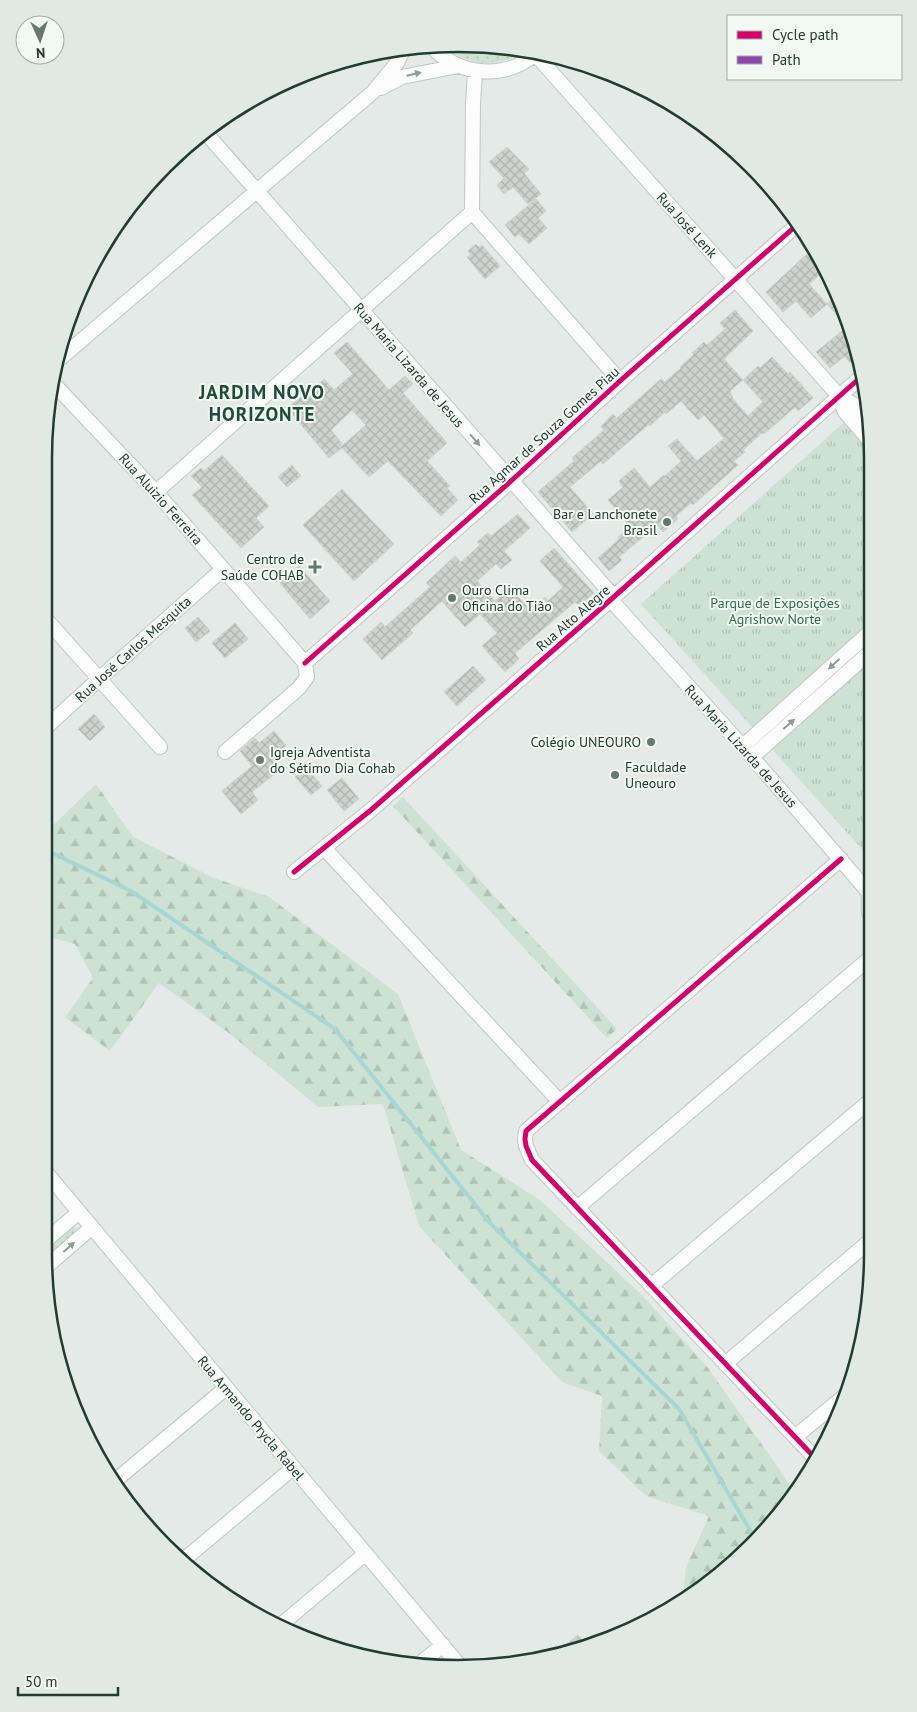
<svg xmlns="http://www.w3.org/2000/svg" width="917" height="1712" viewBox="0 0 917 1712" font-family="'PT Sans',sans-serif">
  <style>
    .grass { fill: url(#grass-dots) }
    .forest { fill: url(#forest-firs) }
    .park { fill: url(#park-tufts) }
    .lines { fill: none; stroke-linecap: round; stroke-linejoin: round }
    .stream { stroke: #a6d6d6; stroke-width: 4 }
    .building { fill: url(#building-cross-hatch); stroke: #cdd2cf; fill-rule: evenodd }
    .minor-casing { stroke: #c1c7c4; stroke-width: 16 }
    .minor { stroke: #fbfcfb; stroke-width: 14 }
    .quiet { stroke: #8e44ad; stroke-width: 4; stroke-dasharray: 8 4; stroke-linecap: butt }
    .cycleway-casing { stroke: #f2f8f4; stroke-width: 8 }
    .cycleway { stroke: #d6006c; stroke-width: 5 }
    .oneway { fill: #8e9c96 }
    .poi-dot { fill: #667971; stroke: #f2f8f4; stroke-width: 2 }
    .labels { text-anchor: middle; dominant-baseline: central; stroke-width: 4; stroke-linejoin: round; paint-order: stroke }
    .street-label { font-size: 14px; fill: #223c32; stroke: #f2f8f4 }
    .poi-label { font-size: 14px; fill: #223c32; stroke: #f2f8f4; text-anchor: end }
    .park-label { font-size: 14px; fill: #2e723f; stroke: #f2f8f4 }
    .district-label { font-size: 19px; font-weight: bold; letter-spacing: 1px; fill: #1f4d3c; stroke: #f2f8f4 }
    .rim { fill: none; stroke: #223c32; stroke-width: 2.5 }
  </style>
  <defs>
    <pattern id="grass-dots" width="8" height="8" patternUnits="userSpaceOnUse" patternTransform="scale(1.25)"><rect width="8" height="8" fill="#cde2d2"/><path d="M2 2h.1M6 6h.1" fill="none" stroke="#b0c3b5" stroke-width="1.8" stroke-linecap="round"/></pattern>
    <pattern id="forest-firs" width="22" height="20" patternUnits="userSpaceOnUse" patternTransform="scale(1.25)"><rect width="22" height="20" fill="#cde2d2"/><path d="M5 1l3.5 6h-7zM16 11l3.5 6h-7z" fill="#b0c3b5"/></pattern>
    <pattern id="park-tufts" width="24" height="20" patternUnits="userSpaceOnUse" patternTransform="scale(1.25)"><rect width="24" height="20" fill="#cde2d2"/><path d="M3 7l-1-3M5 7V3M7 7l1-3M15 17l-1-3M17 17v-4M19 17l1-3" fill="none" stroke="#b0c3b5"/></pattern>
    <pattern id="building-cross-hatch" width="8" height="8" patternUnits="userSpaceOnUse" patternTransform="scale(1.25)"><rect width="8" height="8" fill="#cdd2cf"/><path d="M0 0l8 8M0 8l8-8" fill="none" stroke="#b0b5b2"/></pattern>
  </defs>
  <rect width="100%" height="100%" fill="#e4eae7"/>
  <path class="grass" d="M486 45 526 51C499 68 467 67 444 46Z
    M72 1226 76 1227V1232L45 1258 44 1250Z"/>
  <path class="forest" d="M96 784 133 837 214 878 269 897 398 994 461 1150 540 1200 643 1296 708 1368 793 1489 752 1547 683 1596 686 1567 709 1516 646 1496 599 1451 602 1396 562 1382 419 1226 383 1104 318 1107 229 1033 159 983 110 1051 65 1017 93 978 75 944 44 936V834Z
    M403 797 617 1029 607 1038 393 806Z"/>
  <path class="park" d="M869 400 870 404 871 859 641 604Z"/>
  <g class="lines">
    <path class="stream" d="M44 849 131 891 335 1029 489 1222 679 1409 751 1532 750 1548
      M751 1532 759 1537"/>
  </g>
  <path class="building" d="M507 147 529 169 524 173 541 194 528 204 513 187 504 194 497 185 504 178 489 162Z
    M536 199 546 211 538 218 547 228 529 244 519 234 515 237 505 225Z
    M476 244 479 247 482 245 500 266 485 279 467 257 471 255 468 251Z
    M813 251 825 270 809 284 827 304 811 318 796 301 783 312 766 292 807 254 808 255Z
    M838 294 842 300 857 357 850 363 845 356 830 368 816 352 847 327 827 304Z
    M735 310 753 331 724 359 743 380 730 391 733 399 748 416 763 402 743 380 758 366 760 368 772 357 788 374 790 372 813 398 798 411 795 407 764 434 762 433 743 450 745 452 734 461 738 465 693 505 691 503 676 516 678 519 663 532 658 526 643 537 619 557 622 560 609 571 598 558 620 538 618 537 630 526 608 500 623 487 619 481 634 468 650 487 664 475 665 476 681 461 668 446 677 439 697 461 724 438 704 415 698 420 681 401 666 414 665 412 650 426 649 424 603 464 601 461 570 487 593 514 572 532 538 492 574 461 572 458 604 430 601 426 613 414 617 418 661 379 665 382 681 368 680 367 694 354 692 353 704 342 707 345 725 329 720 323Z
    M347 342 389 390 405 376 413 384 403 393 447 443 427 461 450 486 447 488 458 500 441 516 388 461 369 477 342 448 329 458 287 408 302 396 304 398 324 379 334 390 353 374 334 353ZM352 410 366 425 343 445 331 430Z
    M222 455 269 506 256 518 264 527 241 548 192 495 202 487 191 476 201 468 204 471Z
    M292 465 301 476 287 487 278 477Z
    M342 489 394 544 354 581 303 525Z
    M518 514 530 528 504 551 512 560 501 569 496 564 477 581 495 601 510 588 530 610 545 597 548 601 563 587 540 561 554 548 594 593 579 606 575 602 515 653 519 659 505 672 482 646 497 633 480 614 465 627 442 601 410 630 413 633 382 660 363 639 381 622 385 627 404 610 430 587 426 583 455 556 461 562 480 545 477 542 488 533 491 536Z
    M299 566 330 601 310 619 280 583Z
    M198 617 210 631 196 642 185 628Z
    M235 623 248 639 225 658 212 643Z
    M473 666 486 680 457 706 444 692Z
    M94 714 105 727 90 741 78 729Z
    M274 731 286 746 272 758 281 769 252 792 258 800 241 814 222 791 252 766 240 751 255 738 259 743Z
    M306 767 322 786 311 795 295 777Z
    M342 778 359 799 344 811 327 790Z
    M578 1635 587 1646 566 1654 550 1657Z"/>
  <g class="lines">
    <defs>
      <path id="minor" d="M431 46C460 77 505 80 537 53
        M536 55 839 396 855 405 870 421
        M381 88 402 77 458 66
        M205 132 614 597
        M472 212 620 381
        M472 212 473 104 475 71
        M56 362 373 92 397 63 404 48
        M53 383 156 492 305 663
        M839 396 845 412 870 441
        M156 492 472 212
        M611 600 752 757 871 895
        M44 617 160 747
        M305 663 511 481 620 381 798 224
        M44 729 99 679 223 569
        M743 746 870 632
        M225 752 299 688 307 677 305 663
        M752 757 870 652
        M324 848 560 1102
        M294 872 371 810 598 611 862 376
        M869 894V913L871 915
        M44 1170 459 1665
        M577 1208 871 957
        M44 1242 79 1212
        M46 1267 91 1228
        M651 1286 872 1099
        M725 1364 872 1239
        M795 1437 847 1394
        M815 1458 532 1160 526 1146 525 1139 526 1131 841 859
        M116 1480 226 1388
        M186 1558 293 1468
        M283 1623 365 1554
        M423 1661 443 1645"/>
    </defs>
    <use href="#minor" class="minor-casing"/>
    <use href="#minor" class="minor"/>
    <path class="quiet" d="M435 50 439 46
      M534 53 536 55"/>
    <defs>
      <path id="cycleway" d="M305 663 511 481 620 381 798 224
        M294 872 371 810 598 611 862 376
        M815 1458 532 1160 526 1146 525 1139 526 1131 841 859"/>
    </defs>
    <use href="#cycleway" class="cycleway-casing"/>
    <use href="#cycleway" class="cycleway"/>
  </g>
  <defs><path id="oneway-solid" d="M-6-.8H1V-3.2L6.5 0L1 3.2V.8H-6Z" transform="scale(1.25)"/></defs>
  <g class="oneway">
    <use href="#oneway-solid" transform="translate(414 74) rotate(-13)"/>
    <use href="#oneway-solid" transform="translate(475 440) rotate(49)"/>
    <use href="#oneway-solid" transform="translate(834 664) rotate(138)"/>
    <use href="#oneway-solid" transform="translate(789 724) rotate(-41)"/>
    <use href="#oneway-solid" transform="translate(69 1247) rotate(-41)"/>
  </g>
  <g class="poi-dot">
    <circle cx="667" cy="522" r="5"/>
    <path d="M312.5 559.5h5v5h5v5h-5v5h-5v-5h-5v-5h5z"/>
    <circle cx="452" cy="598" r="5"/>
    <circle cx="651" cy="742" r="5"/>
    <circle cx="260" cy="760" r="5"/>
    <circle cx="615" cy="775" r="5"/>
  </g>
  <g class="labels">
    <g class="street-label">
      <text transform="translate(687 225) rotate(48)">Rua José Lenk</text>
      <text transform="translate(409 365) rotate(49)">Rua Maria Lizarda de Jesus</text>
      <text transform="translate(544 435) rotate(-42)">Rua Agmar de Souza Gomes Piau</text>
      <text transform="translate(161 499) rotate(48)">Rua Aluizio Ferreira</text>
      <text transform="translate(573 618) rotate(-41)">Rua Alto Alegre</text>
      <text transform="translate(133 649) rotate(-42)">Rua José Carlos Mesquita</text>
      <text transform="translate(741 746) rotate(48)">Rua Maria Lizarda de Jesus</text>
      <text transform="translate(251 1418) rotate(50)">Rua Armando Prycla Rabel</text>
    </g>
    <g class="poi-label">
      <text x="657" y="514">Bar e Lanchonete<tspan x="657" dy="16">Brasil</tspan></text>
      <text x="304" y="559">Centro de<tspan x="304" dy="16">Saúde COHAB</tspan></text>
      <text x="462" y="590" text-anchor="start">Ouro Clima<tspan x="462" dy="16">Oficina do Tião</tspan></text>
      <text x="641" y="742">Colégio UNEOURO</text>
      <text x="270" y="752" text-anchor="start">Igreja Adventista<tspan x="270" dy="16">do Sétimo Dia Cohab</tspan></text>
      <text x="625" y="767" text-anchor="start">Faculdade<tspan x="625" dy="16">Uneouro</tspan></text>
    </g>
    <g class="park-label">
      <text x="775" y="603">Parque de Exposições<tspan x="775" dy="16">Agrishow Norte</tspan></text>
    </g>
    <g class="district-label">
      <text x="262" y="392">JARDIM NOVO<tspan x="262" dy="22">HORIZONTE</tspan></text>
    </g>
  </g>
  <path d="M0 0H917V1712H0ZM458 52H458A406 406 0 0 1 864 458V1254A406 406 0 0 1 458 1660H458A406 406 0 0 1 52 1254V458A406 406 0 0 1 458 52Z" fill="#e1e9e4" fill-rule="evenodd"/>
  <path class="rim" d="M458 52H458A406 406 0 0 1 864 458V1254A406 406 0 0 1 458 1660H458A406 406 0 0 1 52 1254V458A406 406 0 0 1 458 52Z"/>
  <rect x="727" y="15" width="175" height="65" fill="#f2f8f4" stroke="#9fada6"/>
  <rect x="737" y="31" width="25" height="8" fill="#d6006c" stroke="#9fada6"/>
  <text x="772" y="40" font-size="15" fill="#223c32">Cycle path</text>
  <rect x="737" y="56" width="25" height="8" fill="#8e44ad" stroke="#9fada6"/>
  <text x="772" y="65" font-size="15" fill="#223c32">Path</text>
  <g transform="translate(40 40) rotate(177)"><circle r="24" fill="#f2f8f4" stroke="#9fada6"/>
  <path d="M0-4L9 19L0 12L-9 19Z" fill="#667971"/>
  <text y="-8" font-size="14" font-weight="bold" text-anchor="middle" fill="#223c32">N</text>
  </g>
  <path d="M18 1687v8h100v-8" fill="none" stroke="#223c32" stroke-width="2.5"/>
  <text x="25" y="1687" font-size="15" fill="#223c32" stroke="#f2f8f4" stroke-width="4" paint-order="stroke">50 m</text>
</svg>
